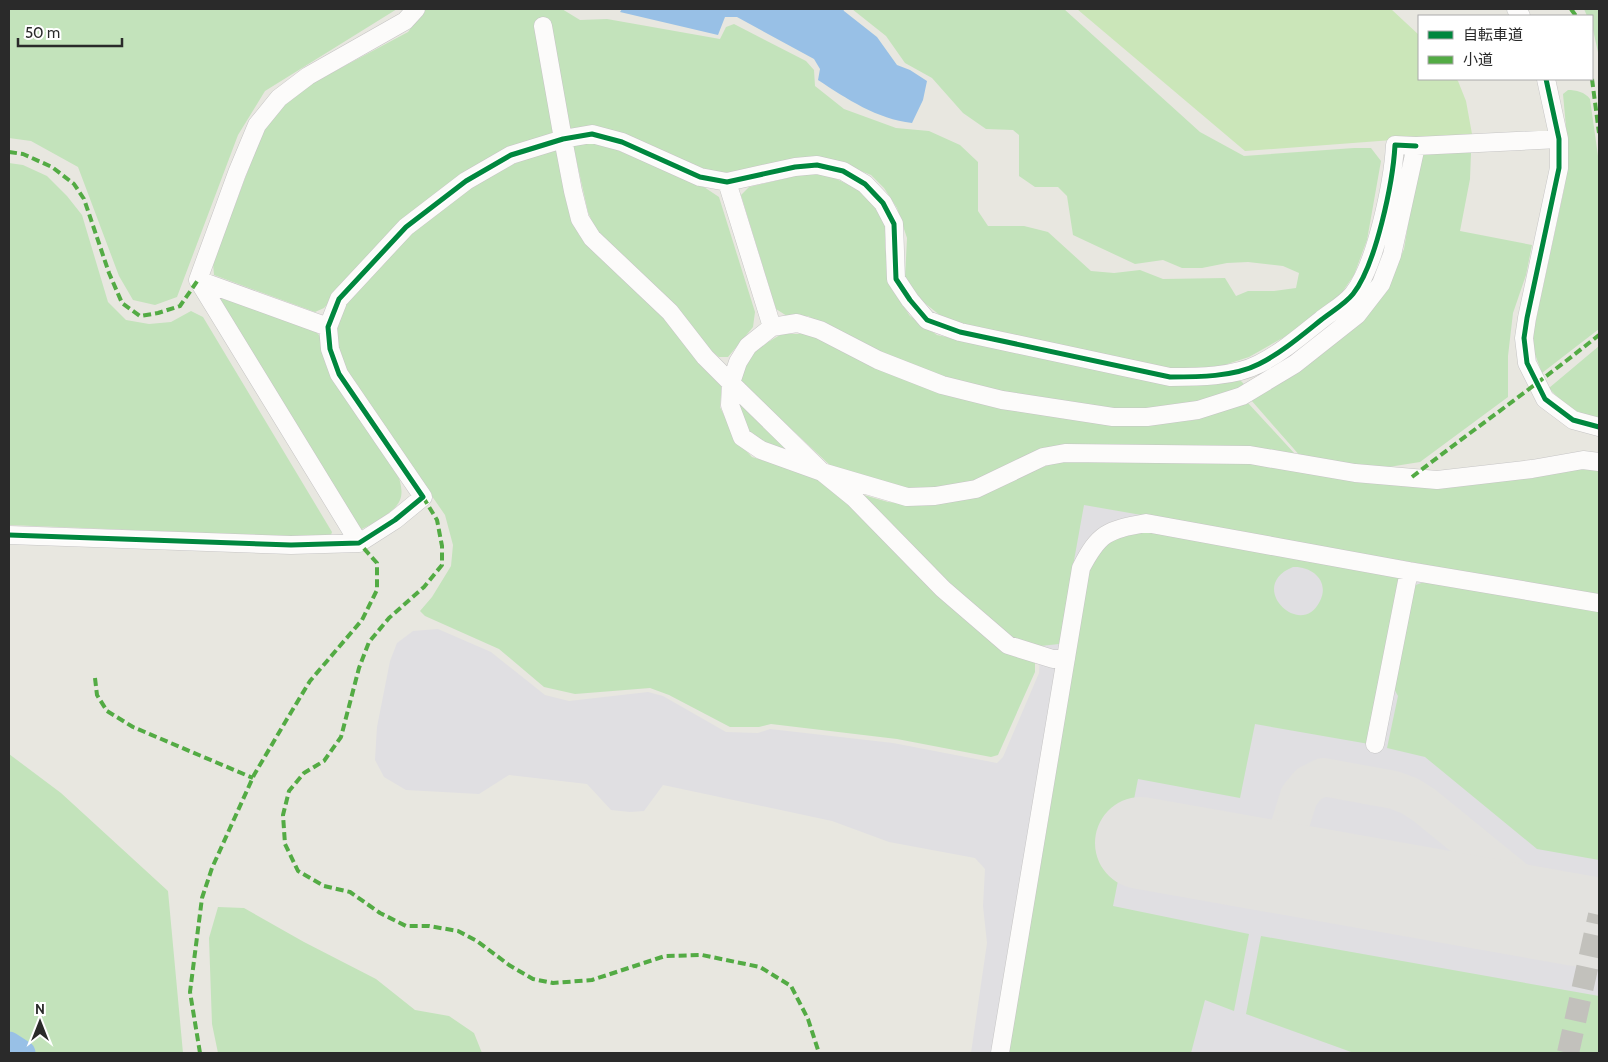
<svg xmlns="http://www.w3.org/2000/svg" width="1608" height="1062" viewBox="0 0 1608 1062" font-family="Cabin,'Noto Sans JP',sans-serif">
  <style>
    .airport { fill: #e0dfe2 }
    .green { fill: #c3e3bb; fill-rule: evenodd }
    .pitch { fill: #cbe6b9 }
    .water { fill: #98c0e6 }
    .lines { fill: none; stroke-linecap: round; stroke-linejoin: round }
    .river { stroke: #98c0e6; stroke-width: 25 }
    .taxiway { stroke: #e3e2df; stroke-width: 38 }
    .runway { stroke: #e3e2df; stroke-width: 92 }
    .major-tunnel { stroke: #c2c1bc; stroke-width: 22; stroke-dasharray: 22 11; stroke-linecap: butt }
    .minor-casing { stroke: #c6c5c5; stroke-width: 19 }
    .minor { stroke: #fcfbfa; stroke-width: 18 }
    .quiet { stroke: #53ab44; stroke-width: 4; stroke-dasharray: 8 4; stroke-linecap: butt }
    .cycleway-casing { stroke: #fff; stroke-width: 8 }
    .cycleway { stroke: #00873e; stroke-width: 5 }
  </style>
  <rect width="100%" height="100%" fill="#e8e7e0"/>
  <path class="airport" d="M1599 474V1053H971L987 943 983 906 985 869 975 858 889 842 832 821 663 785 644 811 630 812 611 810 587 784 509 775 479 794 406 790 384 777 375 760 377 727 390 661 397 643 413 631 438 629 491 652 545 695 569 701 648 692 663 696 726 732 758 733 770 729 893 743 997 763 1003 757 1039 673 1041 626 1071 500Z"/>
  <path class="green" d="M9 9H397L265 91 238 135 177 297 155 305 133 300 119 276 78 167 31 141 9 138Z
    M425 9H562L580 20 607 19 720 39 726 27 734 24 806 61 814 70 815 86 844 109 896 128 929 131 960 145 978 162V211L988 226H1024L1048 232 1091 271 1114 273 1140 270 1163 279 1225 278 1236 296 1248 291H1274L1296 288 1299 273 1283 266 1248 262 1227 263 1202 268H1182L1163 260 1135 264 1073 235 1067 196 1058 187H1035L1019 176V135L1013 130 986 129 963 113 932 78 905 63 886 36 852 9H1064L1200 132 1244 156 1354 148H1371L1381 161 1367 240 1354 275 1336 301 1286 336 1249 357 1215 368 1175 370 969 329 941 316 922 301 905 278 907 238 897 208 884 188 871 175 846 165 740 173 711 172 679 161 615 132 557 136 514 148 341 289 324 308 315 312 214 275 213 263 263 131 275 113 309 85 408 32Z
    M1584 9H1599V57L1592 25V16H1587Z
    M1568 90C1576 90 1585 92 1590 99L1599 163V329L1542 373 1533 349 1534 329 1565 185 1567 138 1563 94Z
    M592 142 617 150 704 187 719 197 755 312 753 327 728 357H719L708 348 598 236 588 212 573 145Z
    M558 148 571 216 579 235 598 255 658 307 722 383 720 407 736 440 752 457 822 478 1035 657V672L998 755 991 757 897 739 771 724 759 727H730L669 695 650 688 575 694 544 687 499 649 425 616 420 611 432 597 451 566 453 545 445 515 342 366C338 351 334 336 338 321 349 278 445 202 484 179 507 165 532 157 558 148Z
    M1420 153H1471L1470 179 1460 231 1532 245 1526 275 1513 313 1508 356V397L1420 462 1376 469 1301 457 1251 400 1357 325 1385 294 1404 249Z
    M9 163 23 165 47 176 67 196 82 215 108 302 126 320 149 324 171 322 191 311 203 317 332 532 330 538 9 525Z
    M813 172 834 178 858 189 879 211 885 225V247L891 288 910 316 937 335 1125 375 1239 379 1245 385 1237 393 1192 405 1122 411 1008 395 936 376 859 344 808 316H787L776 309 741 195 749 187Z
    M213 294 306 322 320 336V344L326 365 396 469C399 478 404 490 400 500 395 513 370 525 358 531Z
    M782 334H811L924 386 1138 425 1194 420 1248 403 1295 454 1114 447H1045L965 485 924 491 892 489 834 469 739 380C744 355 761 346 782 334Z
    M1599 346V419C1577 414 1564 405 1549 388Z
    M740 401 799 459 767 445 747 432 737 409Z
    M1061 461H1248L1373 482 1584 467 1599 468V595L1084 505 1059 644 1031 647 1001 631 952 589 857 493 888 502 917 505 1031 471Z
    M1138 528 1399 575 1400 587 1369 744 1255 724 1240 798 1138 779 1113 906 1249 934 1234 1011 1205 1000 1191 1053H1006L1088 570 1100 549 1119 535ZM1293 567C1312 566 1330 581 1320 601 1301 641 1245 586 1293 567Z
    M1427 581 1599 610V860L1537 849 1425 757 1387 748 1398 696 1392 685 1413 586Z
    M9 754 61 793 168 891 183 1053H9Z
    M218 907 244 908 304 942 376 979 415 1010 449 1016 474 1033 482 1053H218L212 1024 209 938Z
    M1261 936 1599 996V1053H1354L1246 1014Z"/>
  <path class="pitch" d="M1077 9H1391L1419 35V79H1456L1458 81 1466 101 1472 134 1245 151Z"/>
  <path class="water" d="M622 9H843L844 11 877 37 897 65 910 70 927 81 923 100 912 123C877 119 847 99 818 80L820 69 814 59 737 17H725L718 35 620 12Z"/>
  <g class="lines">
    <path class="river" d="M9 1044 23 1053"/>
    <path class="taxiway" d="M1326 876 1311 865 1303 855 1294 840 1290 825 1299 796 1309 784 1323 777 1394 790 1410 796 1424 805 1548 906 1568 918"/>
    <path class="runway" d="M1141 843 1599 924"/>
    <path class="major-tunnel" d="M1568 1053 1599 915"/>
    <defs>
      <path id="minor" d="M1516 9 1521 16
        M543 26 563 139 573 191 580 219 592 238 670 312 705 357 731 383 822 472 854 498 943 589 1008 645 1053 659H1066
        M1546 79 1559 139V168L1527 318 1524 338 1527 363 1545 399 1573 420 1599 427
        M1559 139 1416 146 1392 255 1381 284 1357 315 1295 364 1242 396 1198 410 1147 417H1113L1002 400 942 385 878 360 820 330 797 323 772 327 748 346 738 362 731 383 730 405 742 437 761 450 822 472 907 497 935 496 976 489 1043 457 1065 453 1250 455 1355 473 1437 480 1532 469 1583 460 1599 462
        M727 182 772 327
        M198 280 237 173 257 125 279 98 308 76 405 21 416 9
        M198 280 359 543
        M198 280 328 327
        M9 535 291 545 359 543 395 520 423 497 339 374 330 349 328 327 339 299 406 227 466 181 511 155 563 139 592 134 622 142 700 177 727 182 795 167 817 165 843 171 865 184 883 203 894 224 896 279 910 300 927 320 960 332 1170 377C1197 377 1234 377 1259 364 1281 353 1301 336 1321 320 1331 312 1345 304 1353 294 1376 265 1393 182 1395 145L1416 146
        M1375 744 1409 571
        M1000 1053 1081 568C1099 533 1107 530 1146 523L1409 571 1599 603"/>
    </defs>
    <use href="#minor" class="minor-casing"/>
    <use href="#minor" class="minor"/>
    <path class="quiet" d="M1571 9 1576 16
      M1592 79 1599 133
      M9 152 23 154 52 167 74 184 84 199 109 273 122 303 140 316 158 313 180 306 198 280
      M1412 477C1474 429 1538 384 1599 335
      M423 497 437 520 442 546V565L424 587 389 618 369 642 359 668 341 737 324 761 304 773 289 791 283 815 285 844 298 871 324 886 350 892 380 913 406 926H429L458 931 477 941 509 965 533 979 553 983 592 980 665 956 702 955 760 967 791 986 808 1019 819 1053
      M95 678 97 695 107 711 133 727 253 778
      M200 1053 190 992 202 898 212 868 254 775 287 719 310 681 362 620 377 590V563L359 543"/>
    <defs>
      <path id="cycleway" d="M1546 79 1559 139V168L1527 318 1524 338 1527 363 1545 399 1573 420 1599 427
        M9 535 291 545 359 543 395 520 423 497 339 374 330 349 328 327 339 299 406 227 466 181 511 155 563 139 592 134 622 142 700 177 727 182 795 167 817 165 843 171 865 184 883 203 894 224 896 279 910 300 927 320 960 332 1170 377C1197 377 1234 377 1259 364 1281 353 1301 336 1321 320 1331 312 1345 304 1353 294 1376 265 1393 182 1395 145L1416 146"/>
    </defs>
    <use href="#cycleway" class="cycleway-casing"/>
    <use href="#cycleway" class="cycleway"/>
  </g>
  <rect width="1608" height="1062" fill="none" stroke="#2a2a2a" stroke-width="20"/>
  <rect x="1418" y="15" width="175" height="65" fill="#ffffff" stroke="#aaaaaa"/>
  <rect x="1428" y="31" width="25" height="8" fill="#00873e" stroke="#aaaaaa"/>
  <text x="1463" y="40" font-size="15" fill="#2a2a2a">自転車道</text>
  <rect x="1428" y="56" width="25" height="8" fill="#53ab44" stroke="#aaaaaa"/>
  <text x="1463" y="65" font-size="15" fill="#2a2a2a">小道</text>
  <g transform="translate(40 1022)" stroke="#ffffff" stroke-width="4" paint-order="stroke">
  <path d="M0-4L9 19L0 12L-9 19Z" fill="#2a2a2a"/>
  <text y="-8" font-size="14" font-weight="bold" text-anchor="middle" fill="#2a2a2a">N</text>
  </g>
  <path d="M18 38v8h104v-8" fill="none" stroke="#2a2a2a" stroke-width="2.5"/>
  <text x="25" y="38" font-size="15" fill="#2a2a2a" stroke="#ffffff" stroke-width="4" paint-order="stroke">50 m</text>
</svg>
